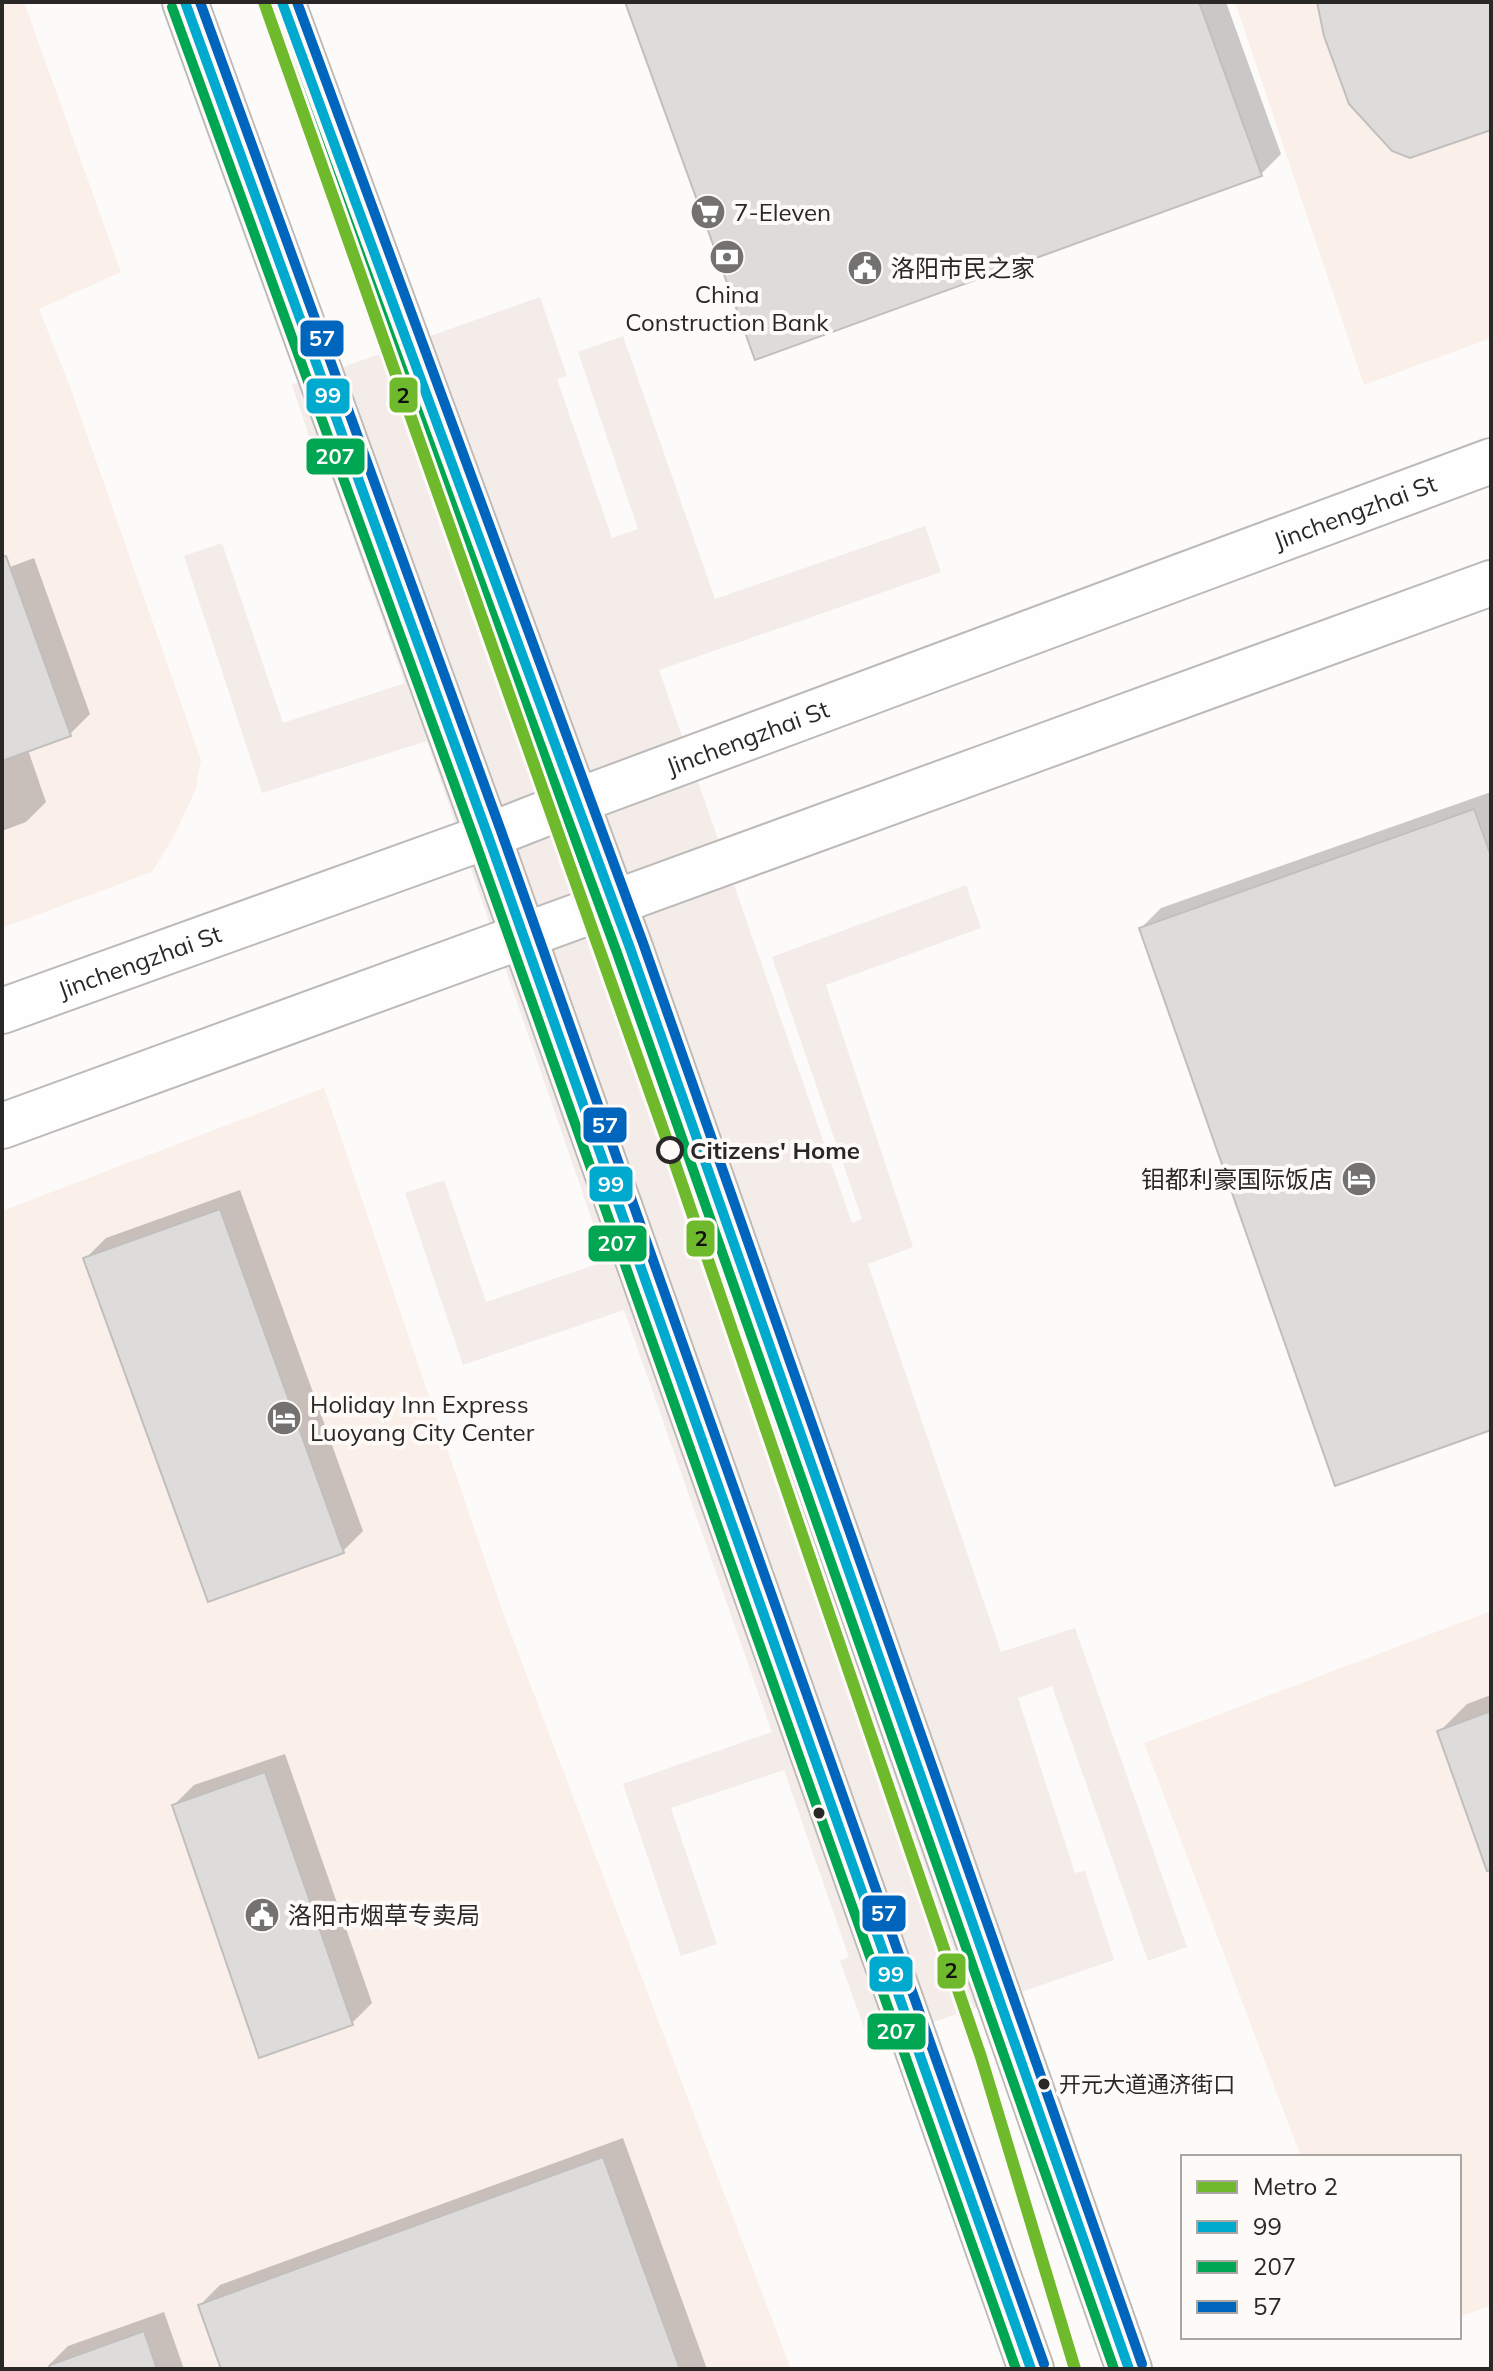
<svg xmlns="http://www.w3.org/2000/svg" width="1493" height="2371" viewBox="0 0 1493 2371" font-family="Mulish,'Noto Sans SC',sans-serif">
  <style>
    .commercial { fill: #faefe9 }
    .built { fill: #f3ece8 }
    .shadow { fill: #0003 }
    .building { fill: #dedcdb; stroke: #c0bfbe; stroke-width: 2 }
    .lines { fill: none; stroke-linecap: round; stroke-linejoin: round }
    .secondary-casing { stroke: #bcbab9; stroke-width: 48 }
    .primary-casing { stroke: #bcbab9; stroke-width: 48 }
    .secondary { stroke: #fffefe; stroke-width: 44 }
    .primary { stroke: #fffefe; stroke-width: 44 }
    .bus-1-casing { stroke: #fefaf8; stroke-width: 16 }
    .bus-2-casing { stroke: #fefaf8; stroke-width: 16 }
    .bus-3-casing { stroke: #fefaf8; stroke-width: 16 }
    .bus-1 { stroke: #00a9ce; stroke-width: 10 }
    .bus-2 { stroke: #00a651; stroke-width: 10 }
    .bus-3 { stroke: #0065bd; stroke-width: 10 }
    .metro-1-casing { stroke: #fefaf8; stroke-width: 18 }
    .metro-1 { stroke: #6fba2c; stroke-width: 12 }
    .stop-dot { fill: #fefaf8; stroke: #292827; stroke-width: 4 }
    .bus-dot { fill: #292827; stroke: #fefaf8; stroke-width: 3 }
    .labels { text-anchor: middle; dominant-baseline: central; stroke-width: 8; stroke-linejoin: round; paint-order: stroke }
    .bus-label { font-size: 22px; fill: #292827; stroke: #fefaf8; text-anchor: start }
    .poi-label { font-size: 24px; fill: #292827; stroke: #fefaf8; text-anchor: start }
    .street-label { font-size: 24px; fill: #292827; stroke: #fefaf8 }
    .stop-label { font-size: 24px; font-weight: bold; fill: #292827; stroke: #fefaf8; text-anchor: start }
    .line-badge { stroke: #fefaf8; stroke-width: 3 }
    .badge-label { font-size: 22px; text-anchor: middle; font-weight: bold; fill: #fff }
    .pale-badge-label { font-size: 22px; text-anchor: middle; font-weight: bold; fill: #111 }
  </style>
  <rect width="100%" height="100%" fill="#fdfbf9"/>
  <path class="commercial" d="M2 2H24L121 272 39 309 71 389 201 760 196 789 173 838 152 872 2 928Z
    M1235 2H1491V338L1364 385Z
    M324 1088 502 1610 791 2369H2V1211Z
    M1491 1611V2306L1459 2317V2157H1301L1144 1743Z"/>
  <path class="built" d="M540 297 567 376 557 379 612 538 638 529 578 352 623 336 715 599 925 526 941 572 659 670 852 1223 862 1219 772 957 966 885 981 928 826 985 913 1247 868 1264 1001 1652 1075 1628 1187 1947 1148 1961 1052 1686 1018 1698 1075 1873 1085 1871 1114 1960 870 2044 840 1961 849 1957 784 1770 671 1808 717 1944 681 1956 623 1784 772 1732 624 1310 463 1365 405 1193 444 1180 486 1302 606 1261 427 741 262 793 184 556 222 543 283 723 405 683 328 467 320 469 292 385Z"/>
  <path class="shadow" d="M628 2H1226L1281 154 1261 174Z
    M34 558 90 714 70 734 28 750 46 802 26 822 2 831V570Z
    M1491 792V1428L1141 928 1161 908Z
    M240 1190 363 1531 343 1551 86 1258 106 1238Z
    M1491 1695V1876L1439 1732 1467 1704Z
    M285 1754 372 2003 352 2023 174 1805 194 1785Z
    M623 2138 707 2369H224L200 2305 220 2285Z
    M164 2312 184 2369H49L48 2366 68 2346Z"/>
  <path class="building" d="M625 2H1199L1262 176 755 360Z
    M1317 2H1491V130L1410 158 1392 151 1349 104 1324 36Z
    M6 556 71 736 2 761V557Z
    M1474 809 1491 856V1430L1335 1486 1139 928Z
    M220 1209 344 1553 208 1602 83 1258Z
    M1491 1711V1870L1487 1871 1437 1731Z
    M265 1772 353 2025 259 2058 172 1805Z
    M603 2157 680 2369H221L198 2305Z
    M144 2331 157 2369H50V2365Z"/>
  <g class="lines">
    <defs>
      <g id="secondary">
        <path id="s1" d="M2 1011 488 836 577 801 1491 461"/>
        <path d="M2 1126 1491 583"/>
      </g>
      <path id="primary" d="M185 2 488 836 1031 2369
        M282 2 630 948 1129 2369"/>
    </defs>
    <use href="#secondary" class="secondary-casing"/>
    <use href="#primary" class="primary-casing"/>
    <use href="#secondary" class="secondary"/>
    <use href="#primary" class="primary"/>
    <defs>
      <path id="bus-1" d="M185 2 488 836 1031 2369
        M282 2 630 948 1129 2369"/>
      <path id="bus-2" d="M172 7 475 841 1016 2369
        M269 7 617 953 1114 2369"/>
      <path id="bus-3" d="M200 2 501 831 1044 2364
        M297 2 643 943 1142 2364"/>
    </defs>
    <use href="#bus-1" class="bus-1-casing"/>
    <use href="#bus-2" class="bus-2-casing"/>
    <use href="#bus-3" class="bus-3-casing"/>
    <use href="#bus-1" class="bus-1"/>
    <use href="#bus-2" class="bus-2"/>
    <use href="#bus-3" class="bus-3"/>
    <defs>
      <path id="metro-1" d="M264 2 670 1149 981 2057 1075 2369"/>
    </defs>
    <use href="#metro-1" class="metro-1-casing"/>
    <use href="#metro-1" class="metro-1"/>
  </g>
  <defs>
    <symbol id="supermarket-disc" viewBox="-11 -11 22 22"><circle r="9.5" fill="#737270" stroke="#fefaf8"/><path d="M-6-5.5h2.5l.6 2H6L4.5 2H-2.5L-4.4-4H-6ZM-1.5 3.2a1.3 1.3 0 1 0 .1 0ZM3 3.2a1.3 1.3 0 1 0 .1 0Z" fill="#fff"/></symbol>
    <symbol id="bank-disc" viewBox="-11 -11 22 22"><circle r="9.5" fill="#737270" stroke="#fefaf8"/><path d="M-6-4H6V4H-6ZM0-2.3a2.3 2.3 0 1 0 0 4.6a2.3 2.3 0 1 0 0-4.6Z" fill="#fff"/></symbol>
    <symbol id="civic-disc" viewBox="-11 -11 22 22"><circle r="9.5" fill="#737270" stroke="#fefaf8"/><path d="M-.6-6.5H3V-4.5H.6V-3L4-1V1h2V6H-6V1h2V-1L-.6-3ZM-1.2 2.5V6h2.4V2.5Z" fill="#fff"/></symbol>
    <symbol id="hotel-disc" viewBox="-11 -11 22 22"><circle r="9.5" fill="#737270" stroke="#fefaf8"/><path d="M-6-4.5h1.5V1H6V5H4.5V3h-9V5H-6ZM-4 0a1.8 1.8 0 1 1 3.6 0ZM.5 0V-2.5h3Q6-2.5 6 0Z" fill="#fff"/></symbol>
  </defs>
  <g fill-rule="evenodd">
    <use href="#supermarket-disc" x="688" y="192" width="40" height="40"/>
    <use href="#bank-disc" x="707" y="237" width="40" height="40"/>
    <use href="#civic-disc" x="845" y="248" width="40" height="40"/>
    <use href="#hotel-disc" x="1339" y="1159" width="40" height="40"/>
    <use href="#hotel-disc" x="264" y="1398" width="40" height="40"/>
    <use href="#civic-disc" x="242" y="1895" width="40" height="40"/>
  </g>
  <circle class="stop-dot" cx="670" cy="1150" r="12"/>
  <g class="bus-dot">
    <circle cx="819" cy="1813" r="7"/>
    <circle cx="1044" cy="2084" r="7"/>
  </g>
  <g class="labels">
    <g class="bus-label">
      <text x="1059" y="2084">开元大道通济街口</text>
    </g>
    <g class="poi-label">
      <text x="734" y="212">7-Eleven</text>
      <text x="891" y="268">洛阳市民之家</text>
      <text x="727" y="294" text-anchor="middle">China<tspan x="727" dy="28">Construction Bank</tspan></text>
      <text x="1333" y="1179" text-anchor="end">钼都利豪国际饭店</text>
      <text x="310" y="1404">Holiday Inn Express<tspan x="310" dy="28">Luoyang City Center</tspan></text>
      <text x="288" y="1915">洛阳市烟草专卖局</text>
    </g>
    <g class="street-label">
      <text stroke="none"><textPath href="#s1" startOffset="1442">Jinchengzhai St</textPath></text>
      <text stroke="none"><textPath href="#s1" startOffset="794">Jinchengzhai St</textPath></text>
      <text stroke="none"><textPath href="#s1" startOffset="146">Jinchengzhai St</textPath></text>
    </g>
    <g class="stop-label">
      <text x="690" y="1150">Citizens' Home</text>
    </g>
  </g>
  <g class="line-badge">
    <rect x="299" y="319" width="46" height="39" rx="8" fill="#0065bd"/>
    <rect x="388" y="376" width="31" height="38" rx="8" fill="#6fba2c"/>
    <rect x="305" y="377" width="46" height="38" rx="8" fill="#00a9ce"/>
    <rect x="305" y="437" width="61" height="39" rx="8" fill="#00a651"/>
    <rect x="582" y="1106" width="46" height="38" rx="8" fill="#0065bd"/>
    <rect x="588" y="1165" width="46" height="38" rx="8" fill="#00a9ce"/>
    <rect x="685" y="1219" width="31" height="39" rx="8" fill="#6fba2c"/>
    <rect x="587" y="1224" width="61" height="39" rx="8" fill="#00a651"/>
    <rect x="861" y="1894" width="46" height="39" rx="8" fill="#0065bd"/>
    <rect x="936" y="1952" width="31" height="38" rx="8" fill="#6fba2c"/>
    <rect x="868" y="1955" width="46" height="38" rx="8" fill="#00a9ce"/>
    <rect x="866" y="2012" width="61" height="39" rx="8" fill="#00a651"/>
  </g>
  <g class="badge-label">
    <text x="322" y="346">57</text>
    <text x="328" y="403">99</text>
    <text x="335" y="464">207</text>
    <text x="605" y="1133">57</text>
    <text x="611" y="1192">99</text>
    <text x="617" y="1251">207</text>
    <text x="884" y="1921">57</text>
    <text x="891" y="1982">99</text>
    <text x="896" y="2039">207</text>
  </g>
  <g class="pale-badge-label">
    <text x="403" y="403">2</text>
    <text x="701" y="1246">2</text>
    <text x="951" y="1978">2</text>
  </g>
  <rect width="1493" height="2371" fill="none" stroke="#292827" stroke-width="8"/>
  <rect x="1181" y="2155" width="280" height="184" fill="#fefaf8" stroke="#a9a6a4" stroke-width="2"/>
  <rect x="1197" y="2181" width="40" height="12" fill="#6fba2c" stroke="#a9a6a4" stroke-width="2"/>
  <text x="1253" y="2195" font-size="24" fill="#292827">Metro 2</text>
  <rect x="1197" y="2221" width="40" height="12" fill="#00a9ce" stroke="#a9a6a4" stroke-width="2"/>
  <text x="1253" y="2235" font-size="24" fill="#292827">99</text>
  <rect x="1197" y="2261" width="40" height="12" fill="#00a651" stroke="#a9a6a4" stroke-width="2"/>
  <text x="1253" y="2275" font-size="24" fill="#292827">207</text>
  <rect x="1197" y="2301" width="40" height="12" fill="#0065bd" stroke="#a9a6a4" stroke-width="2"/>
  <text x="1253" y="2315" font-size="24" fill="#292827">57</text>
</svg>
